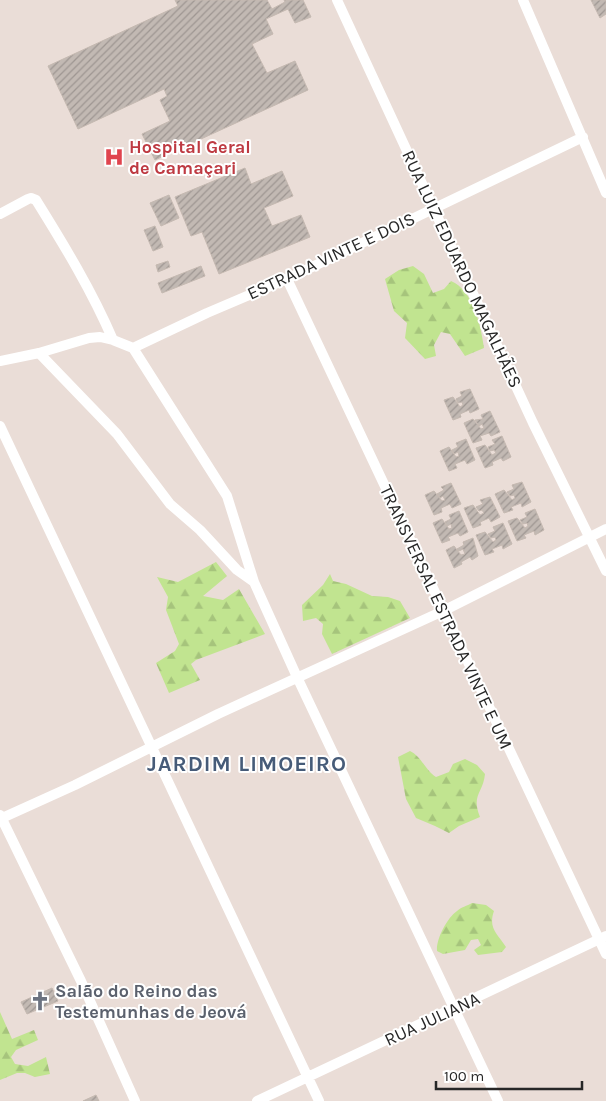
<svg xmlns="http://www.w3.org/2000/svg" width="606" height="1101" viewBox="0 0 606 1101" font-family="Karla,sans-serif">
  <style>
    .forest { fill: url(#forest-firs) }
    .building { fill: url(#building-hatch); stroke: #c5b9b1 }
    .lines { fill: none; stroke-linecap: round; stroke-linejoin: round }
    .street { stroke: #fff; stroke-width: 10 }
    .labels { text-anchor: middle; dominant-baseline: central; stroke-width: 4; stroke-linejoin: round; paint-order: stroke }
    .health-label { font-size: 18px; font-weight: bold; fill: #be3a42; stroke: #fff; text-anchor: start }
    .street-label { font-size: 18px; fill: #272727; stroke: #fff }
    .worship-label { font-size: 18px; font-weight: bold; fill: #5b616d; stroke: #fff; text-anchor: start }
    .district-label { font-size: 22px; font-weight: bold; letter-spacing: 1px; fill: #465b78; stroke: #fff }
  </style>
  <defs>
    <pattern id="forest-firs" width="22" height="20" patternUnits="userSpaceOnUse" patternTransform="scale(1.25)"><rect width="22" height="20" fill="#c1e490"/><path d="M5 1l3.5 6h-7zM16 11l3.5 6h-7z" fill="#a6c47c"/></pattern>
    <pattern id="building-hatch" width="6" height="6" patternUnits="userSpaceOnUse" patternTransform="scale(1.25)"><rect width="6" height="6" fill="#c2b9b3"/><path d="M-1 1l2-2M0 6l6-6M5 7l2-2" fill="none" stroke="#9e9692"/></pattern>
  </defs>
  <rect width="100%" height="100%" fill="#eaddd7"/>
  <path class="forest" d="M413 266 424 274 433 293 444 289 451 281C473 290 481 326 484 348L465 356 450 334 441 332 434 345 436 356 425 359 405 338 407 323 394 311 385 279 399 270Z
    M216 562 227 576 203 596 223 600 239 589 265 634 196 660 191 664 200 680 169 693 156 663 175 651 179 644 166 610 168 597 157 577 178 582Z
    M330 574 333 581 346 584 372 596 388 597 400 601 410 618 332 654 322 634 323 624 316 618 303 621 302 605 323 585Z
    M410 751C422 757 425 770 436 777L449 772 453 764 465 759 477 765 485 774C483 794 471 794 480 817L459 826 449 833 435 826 416 818 406 799 398 757Z
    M472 903 486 905 494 911C488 928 497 933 506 947L502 952 478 955 474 950 481 945 478 939 471 940 465 950 443 954 437 951C436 939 447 918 457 911 461 907 467 906 472 903Z
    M0 1012 12 1039 34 1030 38 1040 16 1050 11 1057 15 1064 28 1066 46 1057 50 1074 35 1077 25 1073H17L0 1080Z"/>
  <path class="building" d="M175 0H267L272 9 285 2 284 0H303L311 17 295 23 288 9 266 19 273 34 252 44 267 73 295 61 308 90 155 160 142 134 170 121 160 100 167 96 164 89 78 129 48 66 178 6Z
    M591 0H606V14L600 18Z
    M245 168 251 184 282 171 293 196 264 208 272 226 301 215 310 237 219 274 202 232 191 236 175 197Z
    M169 195 179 218 161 226 150 203Z
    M155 226 163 247 153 251 144 230Z
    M168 261 170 267 158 272 156 265Z
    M201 266 205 276 162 293 158 283Z
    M470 389 479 409 470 413 469 410 460 414 461 417 453 420 444 400 453 397 460 407 463 405 462 402 458 403 456 399 462 396 460 392Z
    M490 411 500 432 491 436 489 433 480 436 482 440 473 443 464 423 473 419 481 429 484 428 482 424 479 426 475 420 483 419 481 415Z
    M502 436 511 457 503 461 501 458 492 462 493 465 485 468 476 448 485 445 492 455 496 453 494 450 490 451 488 447 495 444 492 440Z
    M466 439 475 460 467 464 465 460 455 464 457 468 449 471 440 451 449 447 456 457 459 456 458 452 454 454 452 450 458 447 456 443Z
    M522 482 531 502 522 507 521 503 511 507 513 510 504 513 495 494 504 490 512 500 515 498 514 495 510 496 507 492 514 489 512 485Z
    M451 483 461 504 452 508 450 504 441 508 442 512 434 515 425 495 434 491 442 501 445 500 443 496 440 498 437 494 444 490 441 487Z
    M490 497 500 517 491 522 489 518 480 522 481 525 473 528 464 508 473 505 480 515 484 513 482 510 479 511 476 507 483 504 480 500Z
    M535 509 544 530 535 535 534 531 524 535 526 538 517 541 508 521 517 518 525 528 528 526 527 523 523 524 520 520 527 517 525 513Z
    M459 511 468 532 460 536 458 533 448 537 450 540 442 543 433 523 442 519 449 529 452 528 451 524 447 526 445 522 451 519 449 515Z
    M503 523 512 544 503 549 502 545 492 549 494 552 485 555 476 535 485 532 493 542 496 540 495 537 491 538 488 534 495 531 493 527Z
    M473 538 478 556 472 560 470 557 461 562 462 564 454 568 446 550 454 546 461 555 465 554 463 549 459 551 457 549 464 545 463 542Z
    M52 988 58 1001 27 1014 21 1002Z
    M96 1095 99 1101H83Z"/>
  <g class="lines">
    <path class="street" d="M337 0 533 423 606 571
      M523 0 606 193
      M0 214 28 199 31 198 36 200C64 245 92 291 113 340
      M287 279 606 954
      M133 348 227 496 254 582 297 677 498 1101
      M133 348 207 313 287 279 583 137
      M39 353 117 434 170 504 200 530 237 570 254 582
      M0 361 39 353 89 338 100 337 113 340 133 348
      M0 426 319 1101
      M0 815 81 981 135 1101
      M0 819 75 785 218 714 443 611 606 529
      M257 1101 606 936"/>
  </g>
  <defs>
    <symbol id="hospital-bare" viewBox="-9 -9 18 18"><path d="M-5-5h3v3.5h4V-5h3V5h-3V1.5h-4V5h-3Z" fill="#e0444e" stroke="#fff" stroke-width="2.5" paint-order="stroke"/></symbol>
    <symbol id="church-bare" viewBox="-9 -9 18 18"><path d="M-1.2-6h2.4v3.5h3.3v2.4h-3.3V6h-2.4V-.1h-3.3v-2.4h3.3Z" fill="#6b7280" stroke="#fff" stroke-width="2.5" paint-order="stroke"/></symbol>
  </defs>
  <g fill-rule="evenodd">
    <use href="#hospital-bare" x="100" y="143" width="28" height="28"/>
    <use href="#church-bare" x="26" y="987" width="28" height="28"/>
  </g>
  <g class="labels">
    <g class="health-label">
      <text x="129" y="147">Hospital Geral<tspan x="129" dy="21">de Camaçari</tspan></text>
    </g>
    <g class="street-label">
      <text transform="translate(331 256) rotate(-25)">ESTRADA VINTE E DOIS</text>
      <text transform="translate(462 269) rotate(65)">RUA LUIZ EDUARDO MAGALHÃES</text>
      <text transform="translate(446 617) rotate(65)">TRANSVERSAL ESTRADA VINTE E UM</text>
      <text transform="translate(432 1019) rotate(-25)">RUA JULIANA</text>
    </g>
    <g class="worship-label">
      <text x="55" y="991">Salão do Reino das<tspan x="55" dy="21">Testemunhas de Jeová</tspan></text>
    </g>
    <g class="district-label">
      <text x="247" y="764">JARDIM LIMOEIRO</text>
    </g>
  </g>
  <path d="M436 1081v8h146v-8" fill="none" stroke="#272727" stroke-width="2.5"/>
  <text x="444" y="1081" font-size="15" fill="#272727" stroke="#ffffff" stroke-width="4" paint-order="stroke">100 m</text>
</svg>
